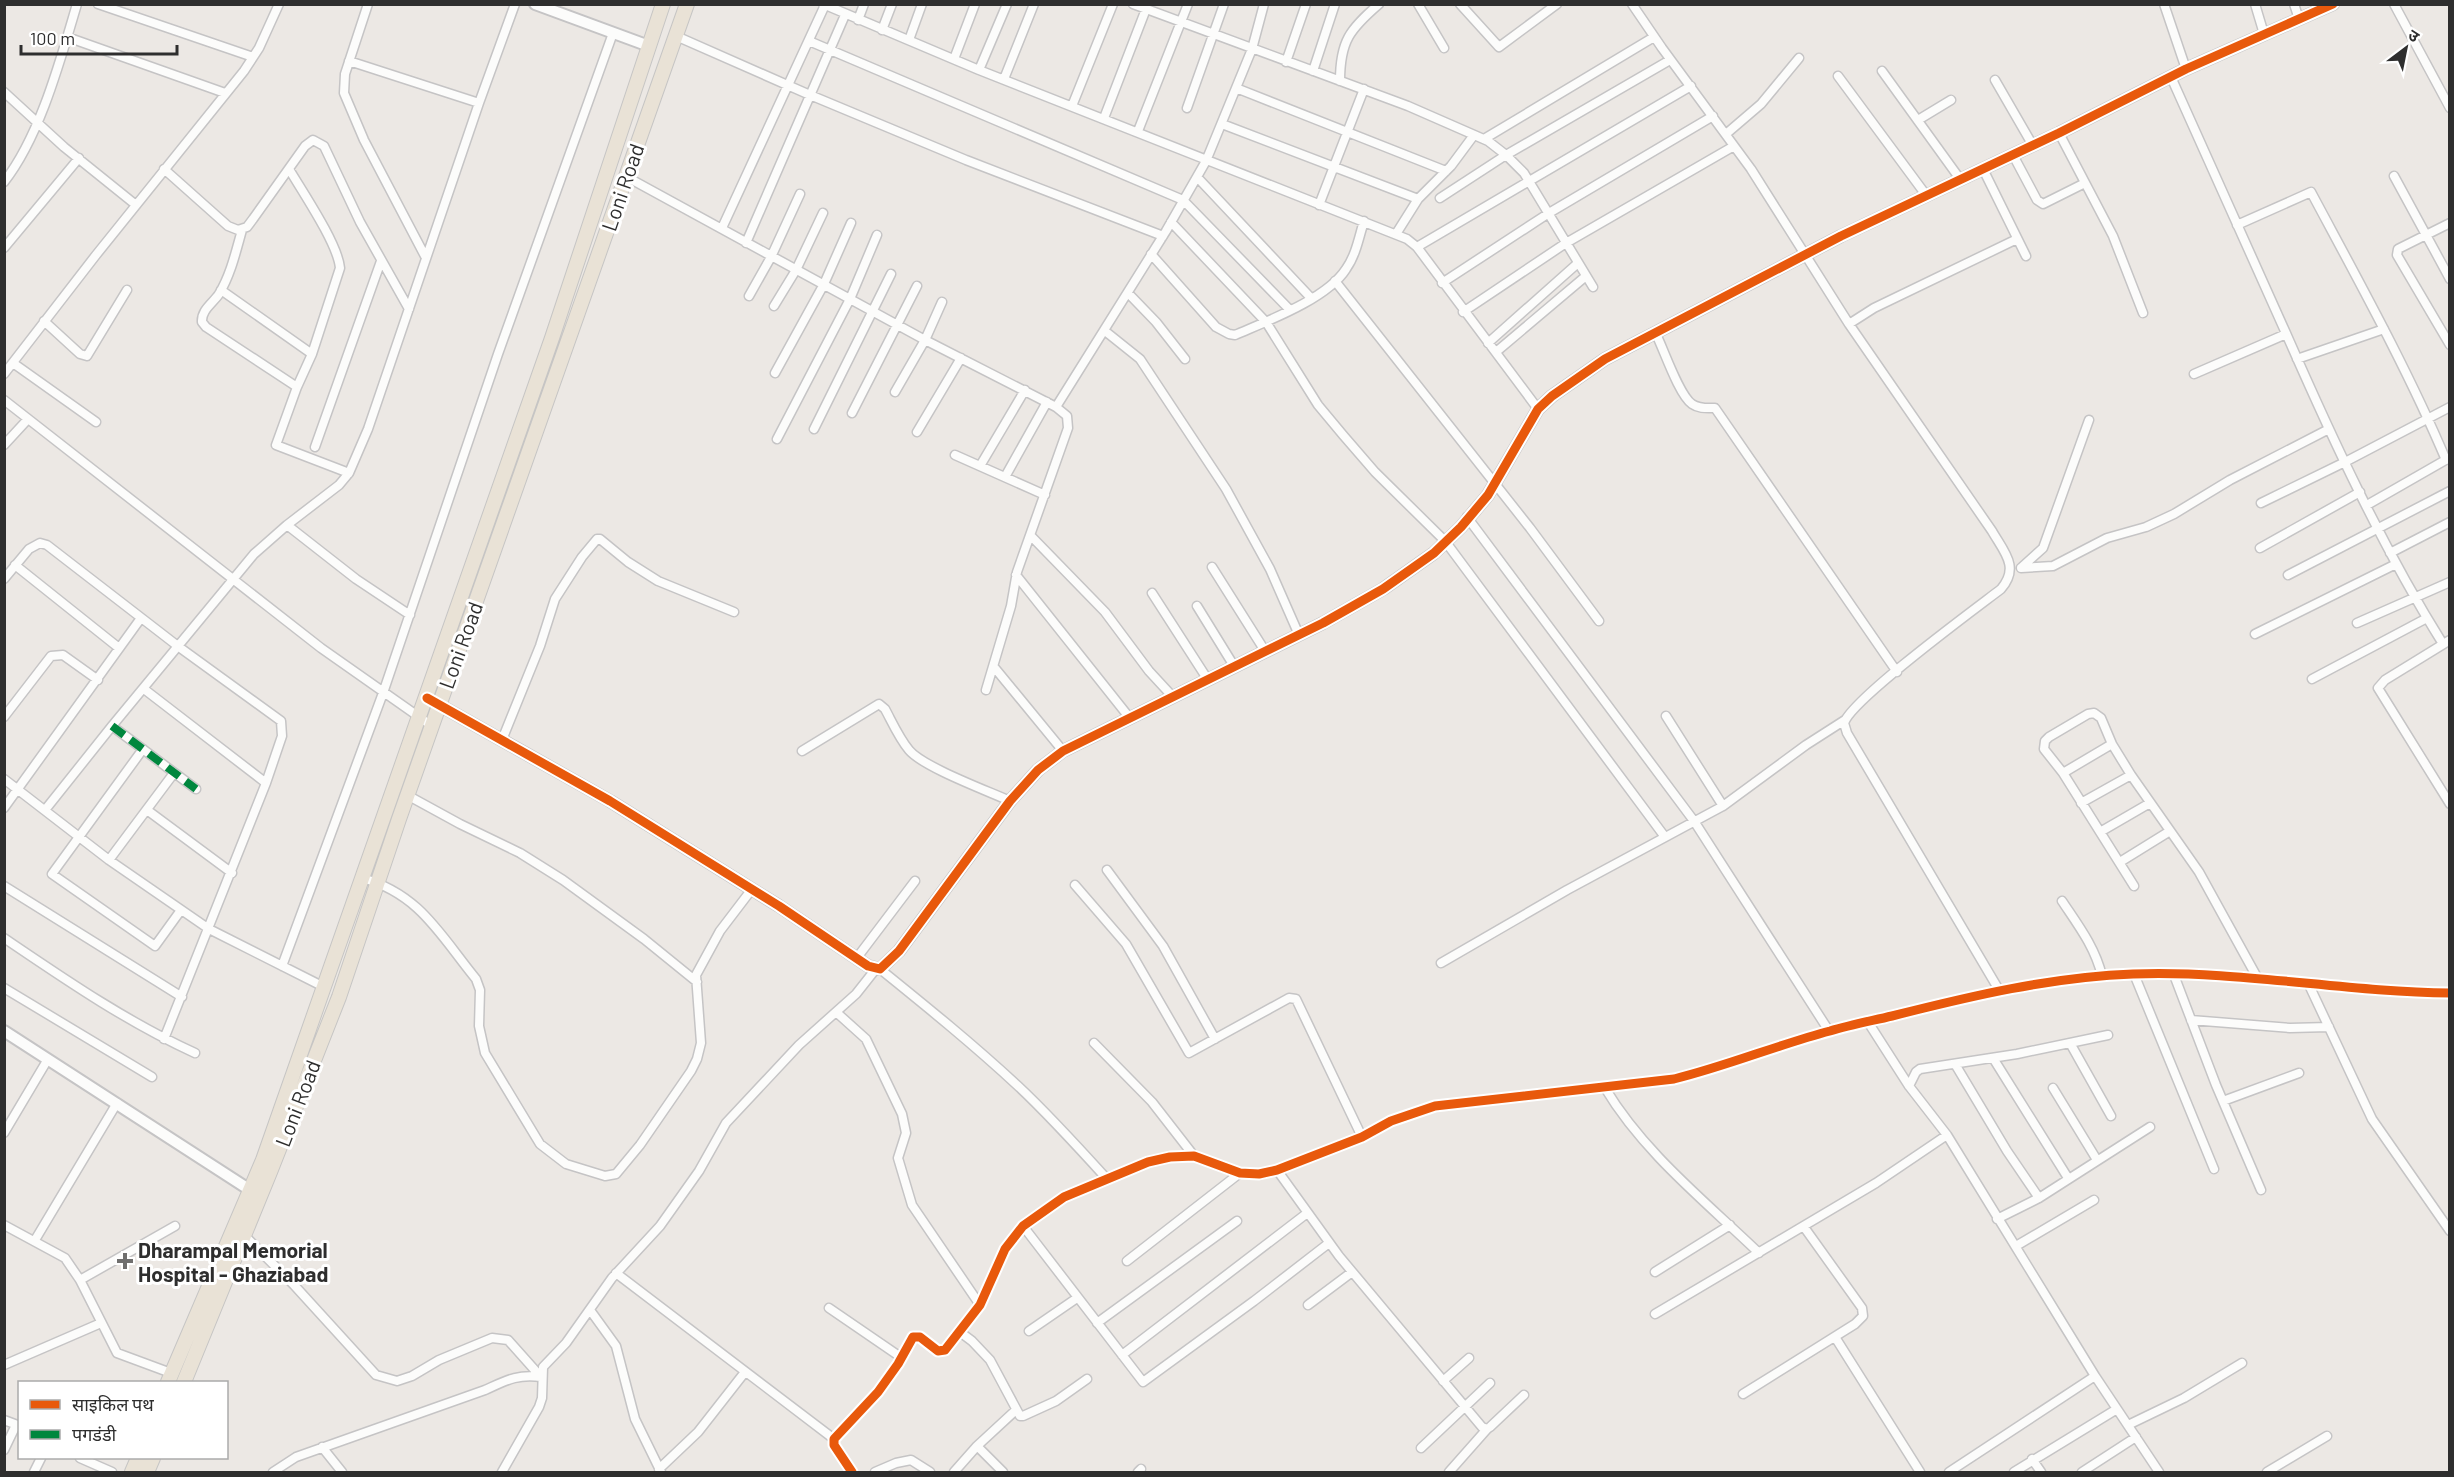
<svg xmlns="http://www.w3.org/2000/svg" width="2454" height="1477" viewBox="0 0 2454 1477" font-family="Barlow,'Noto Sans Devanagari',sans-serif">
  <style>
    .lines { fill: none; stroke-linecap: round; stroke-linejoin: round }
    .minor-casing { stroke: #c5c4c5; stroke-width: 11 }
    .tertiary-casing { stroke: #c5c4c5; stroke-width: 14 }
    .trunk-casing { stroke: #c6c5c4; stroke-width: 16 }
    .minor { stroke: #fcfcfb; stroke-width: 8 }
    .tertiary { stroke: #fcfcfb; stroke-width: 10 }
    .trunk { stroke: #e9e2d6; stroke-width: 14 }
    .quiet { stroke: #00873e; stroke-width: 8; stroke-dasharray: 15 8; stroke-linecap: butt }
    .cycleway-casing { stroke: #fff; stroke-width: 13 }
    .cycleway { stroke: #e8590c; stroke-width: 9 }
    .poi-dot { fill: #706f6e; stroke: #fff; stroke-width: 2 }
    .labels { text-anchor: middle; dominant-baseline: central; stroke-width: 6; stroke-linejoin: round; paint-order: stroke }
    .street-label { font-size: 21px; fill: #2e2e2e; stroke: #fff }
    .poi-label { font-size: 21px; font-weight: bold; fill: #2e2e2e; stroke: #fff; text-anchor: start }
  </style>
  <rect width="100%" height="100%" fill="#ece8e4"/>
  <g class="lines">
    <defs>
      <path id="minor" d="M98 4 253 57
        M368 4 345 74 344 93 364 140 426 258
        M823 4 979 70 1407 239 1417 247 1538 409
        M1133 4 1408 106 1488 141 1506 155 1524 173 1593 287
        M1418 4 1444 48
        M1460 4 1499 47 1557 4
        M1632 4 1662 48 1751 169 1849 324 1992 531C2004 552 2020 567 2001 589 1975 609 1852 699 1844 723L1847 733 1999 990
        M2164 4 2186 69
        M2255 4 2264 34
        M2294 4 2299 19
        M2394 4 2450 108
        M858 20 864 4
        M882 30 892 4
        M676 36 810 95 966 160 1163 236
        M67 37 225 93
        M909 40 922 4
        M809 41 1183 200 1290 310
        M954 59 975 4
        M349 61 479 103
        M1286 62 1306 4
        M979 70 1007 4
        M1313 71 1335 4
        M1882 71 1960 179
        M1838 76 1926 195
        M2171 77C2209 162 2247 246 2285 331 2332 438 2381 545 2443 644
        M1004 79 1034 4
        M1995 80 2032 144
        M1340 81C1340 41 1350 29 1379 4
        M1236 88 1446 171
        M4 92 64 147 136 205
        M1072 106 1113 4
        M1187 108 1224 4
        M1104 118 1146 9
        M1918 120 1951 100
        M1222 124 1418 199
        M1138 131 1188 4
        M2059 133 2113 236 2143 313
        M1726 134 1761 104 1799 58
        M1484 139 1654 37
        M2013 155 2037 200 2043 204 2085 183
        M164 169 228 226 238 230 247 227 253 219 305 146 313 140 324 146 360 222 409 309
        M289 169C302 191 338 244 340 268L312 354 297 387 276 445 349 473
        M1983 169 2026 256
        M625 176 925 340 1056 407 1067 416 1068 428 1017 572 1011 606 986 690
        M2394 176 2450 279
        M1197 177 1311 298
        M4 182C40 136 60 61 77 4
        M1440 198 1506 155 1670 60
        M1319 205 1364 89
        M1171 222 1266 322 1318 405 1343 435 1375 472 1445 541 1665 837
        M2450 223 2398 249 2397 255 2450 345
        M2237 225 2311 192C2358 280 2407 368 2446 460
        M722 228 825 5
        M242 230C236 251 231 274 219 294 213 303 201 310 202 322L206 327 297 387
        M1396 234 1418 199 1451 166 1474 135
        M746 243 845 15
        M1417 247 1691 86
        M4 248 79 158
        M1151 254 1216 327 1229 334 1235 335C1267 321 1327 299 1346 269 1356 255 1359 237 1364 221
        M1335 281 1530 528 1599 621
        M1442 283 1549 213 1713 116
        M221 290 312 354
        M1128 293 1156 322 1185 359
        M749 296 771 257 800 194
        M774 306 796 270 823 213
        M1463 312 1566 243 1734 146
        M44 321 80 354 87 356 127 290
        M1849 324 1874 308 2017 239
        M1105 331 1140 359 1226 489 1270 569 1299 635
        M1656 334C1664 350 1679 395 1692 404 1699 409 1707 408 1715 408L1897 672
        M1488 343 1578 263
        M1496 352 1586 276
        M2297 359 2384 329
        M13 363 96 422
        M775 373 824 284 851 223
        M4 374 96 255 244 71 259 48 279 4
        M2194 374 2286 334
        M895 392 925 340 942 302
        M4 400 321 648 432 726
        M1056 407 1166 231 1206 161 1252 49 1264 4
        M852 413 917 286
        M814 429 891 274
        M917 432 961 358
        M777 439 850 299 877 235
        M4 445 28 419
        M315 447 381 261
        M955 455 1045 495
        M980 466 1025 390
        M1005 477 1047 402
        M2261 503 2345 462 2450 407
        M2367 505 2449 458
        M1467 517 1694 821 1829 1031
        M287 525 356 579 410 615
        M1031 536 1105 612 1149 671 1173 697
        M2260 548 2360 492
        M2390 553 2450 522
        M15 565 119 648
        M1212 567 1265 651
        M2022 567 2043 548 2089 420
        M2021 568 2053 566 2107 538 2146 527 2174 514 2230 480 2329 429
        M1016 575 1129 717
        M2288 575 2450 491
        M4 579 29 549 40 543 47 545 179 647 281 721 282 736 266 783 164 1039
        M1152 593 1208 680
        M1197 606 1234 666
        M2357 623 2450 582
        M2255 634 2396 564
        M2450 640 2385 680 2378 688 2450 804
        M994 667 1063 751
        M2312 679 2427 618
        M144 689 266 783
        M1666 716 1723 806
        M4 717 51 656 63 655 98 680
        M112 726 196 789
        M502 740 540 646 555 599 582 557 597 539H600L628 562 658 581 734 612
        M143 749 52 874 155 946 181 910
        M802 751 879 704 885 709C892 722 899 738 909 750 923 767 988 791 1010 801
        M2063 773 2112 744
        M4 779 109 860 209 929 324 987
        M407 795 460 824 520 853 563 880 644 939 697 982
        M2081 803 2131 775
        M4 808 141 618
        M45 810 112 726 254 554 287 525 339 485 349 473 368 429 479 103 515 4
        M147 810 232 873
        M2100 832 2150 803
        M109 860 174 773
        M2120 862 2170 831
        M1107 870 1163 946 1215 1039
        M362 878C420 894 440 935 476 979L480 990 479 1026 485 1053 540 1144 566 1164 605 1176 616 1174 640 1145 691 1071 697 1059 701 1043 696 975 720 931 752 889
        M1075 885 1126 944 1189 1053 1289 998 1296 999 1362 1137
        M4 886 182 997
        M2134 886 2063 773 2044 749 2045 741 2049 737 2088 714 2094 713 2101 718 2112 744 2131 775 2199 872 2258 979
        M2062 901C2078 925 2095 947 2102 976
        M4 938C66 980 127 1022 195 1053
        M856 959 915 881
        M1441 963 1567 890 1723 806 1806 745 1845 720
        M282 966 383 693 498 354 613 33
        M880 969C927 1007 974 1045 1018 1086 1049 1115 1078 1147 1107 1179
        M2134 974 2214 1169
        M2174 975 2216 1085 2261 1190
        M2309 985 2372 1119 2450 1231
        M4 988 152 1077
        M836 1012 866 1039 902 1114 906 1133 898 1158 912 1205 980 1305
        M2191 1020 2290 1028 2329 1027
        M1868 1022 1909 1086 1947 1135 2095 1376 2159 1472
        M1094 1043 1152 1102 1194 1156
        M2070 1043 2111 1116
        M1993 1058 2068 1178
        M1955 1064 2007 1151 2039 1198
        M1909 1086 1916 1072 1920 1069 2017 1054 2108 1035
        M1605 1088C1644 1153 1705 1201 1759 1253
        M2053 1088 2097 1160
        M2223 1101 2299 1073
        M4 1133 48 1059
        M1277 1170 1339 1256 1482 1427 1487 1429 1490 1427 1524 1395
        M1997 1219 2039 1198 2150 1127
        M4 1225 65 1258 80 1280 117 1353 171 1373
        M1023 1226 1143 1382 1254 1301 1329 1243
        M244 1235 294 1285 376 1375 397 1381 412 1376 439 1360 492 1338 508 1340 541 1377C517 1374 507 1380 485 1390L296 1457 273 1472
        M35 1240 117 1103
        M2016 1246 2094 1200
        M1127 1261 1240 1173
        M1655 1272 1730 1225
        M616 1273 834 1439
        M80 1280 175 1226
        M1308 1305 1352 1272
        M829 1308 902 1358
        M590 1310 616 1346 635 1419 661 1472
        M1655 1314 1876 1183 1947 1135
        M1097 1323 1237 1221
        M1029 1331 1077 1298
        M960 1332 972 1341 990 1360 1020 1416H1023L1056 1401 1087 1379
        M1835 1337 1920 1472
        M1122 1355 1306 1214
        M4 1365 101 1323
        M1443 1381 1469 1358
        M1743 1394 1855 1324 1863 1316 1862 1308 1804 1227
        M4 1420 20 1426
        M2128 1425 2184 1398 2242 1363
        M977 1446 1003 1472
        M322 1447 342 1472
        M1421 1448 1490 1383
        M4 1450 16 1425
        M80 1458 112 1472
        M2032 1459 2041 1472
        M659 1469 698 1432 745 1372
        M34 1472 41 1458
        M502 1472 539 1407 542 1398 543 1367 566 1343 612 1278 660 1226 699 1171 726 1123 799 1045 856 994 875 970
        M852 1472 834 1445V1439L878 1392 898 1364 913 1337H920L938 1351 945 1350 980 1305 1005 1249 1023 1226 1064 1197 1148 1162 1170 1157 1194 1156 1240 1173 1259 1174 1277 1170 1362 1137 1391 1121 1435 1106 1674 1079C1727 1066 1777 1045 1830 1031 1850 1025 1871 1021 1892 1016 1971 996 2051 977 2133 974 2238 970 2344 992 2450 993
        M875 1472 896 1463 911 1460 930 1472
        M954 1472 977 1446 1016 1410
        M1138 1472 1141 1469
        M1449 1472 1487 1429
        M1949 1472 2095 1376
        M2014 1472 2117 1409
        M2082 1472 2136 1437
        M2267 1472 2327 1436"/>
      <path id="tertiary" d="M535 4 649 46
        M427 698 610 801 779 906 868 966 880 969 899 951 1010 801 1038 770 1063 751 1323 623 1383 589 1434 553 1461 527 1488 495 1538 409 1552 396 1605 359 1841 236 2059 133 2186 69 2333 4
        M4 1031 250 1190"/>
      <path id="trunk" d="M168 1382 263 1160 552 338 663 4
        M184 1382 270 1172 339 997 399 819 687 4
        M132 1472 138 1458
        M147 1472 153 1458"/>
    </defs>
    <use href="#minor" class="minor-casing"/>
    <use href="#tertiary" class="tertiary-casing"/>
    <use href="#trunk" class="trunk-casing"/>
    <use href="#minor" class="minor"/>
    <use href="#tertiary" class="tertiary"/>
    <use href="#trunk" class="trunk"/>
    <path class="quiet" d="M112 726 196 789"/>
    <defs>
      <path id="cycleway" d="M427 698 610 801 779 906 868 966 880 969 899 951 1010 801 1038 770 1063 751 1323 623 1383 589 1434 553 1461 527 1488 495 1538 409 1552 396 1605 359 1841 236 2059 133 2186 69 2333 4
        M852 1472 834 1445V1439L878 1392 898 1364 913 1337H920L938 1351 945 1350 980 1305 1005 1249 1023 1226 1064 1197 1148 1162 1170 1157 1194 1156 1240 1173 1259 1174 1277 1170 1362 1137 1391 1121 1435 1106 1674 1079C1727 1066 1777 1045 1830 1031 1850 1025 1871 1021 1892 1016 1971 996 2051 977 2133 974 2238 970 2344 992 2450 993"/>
    </defs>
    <use href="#cycleway" class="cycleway-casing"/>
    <use href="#cycleway" class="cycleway"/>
  </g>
  <path class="poi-dot" d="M122 1252h6v6h6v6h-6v6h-6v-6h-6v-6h6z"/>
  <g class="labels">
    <g class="street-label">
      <text transform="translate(622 187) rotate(-71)">Loni Road</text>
      <text transform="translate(460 645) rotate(-70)">Loni Road</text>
      <text transform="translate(297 1103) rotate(-69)">Loni Road</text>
    </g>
    <g class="poi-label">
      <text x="138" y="1249">Dharampal Memorial<tspan x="138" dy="24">Hospital - Ghaziabad</tspan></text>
    </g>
  </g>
  <rect width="2454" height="1477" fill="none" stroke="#2e2e2e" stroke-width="12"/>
  <rect x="18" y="1381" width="210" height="78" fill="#ffffff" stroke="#ababab" stroke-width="1.5"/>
  <rect x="30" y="1400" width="30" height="9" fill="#e8590c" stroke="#ababab" stroke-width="1.5"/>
  <text x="72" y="1411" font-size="18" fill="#2e2e2e">साइकिल पथ</text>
  <rect x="30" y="1430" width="30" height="9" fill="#00873e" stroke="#ababab" stroke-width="1.5"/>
  <text x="72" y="1441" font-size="18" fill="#2e2e2e">पगडंडी</text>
  <g transform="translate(2406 48) rotate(32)" stroke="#ffffff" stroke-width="4.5" paint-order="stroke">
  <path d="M0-4.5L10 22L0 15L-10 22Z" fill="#2e2e2e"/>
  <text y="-9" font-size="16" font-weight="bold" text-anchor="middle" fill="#2e2e2e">उ</text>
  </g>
  <path d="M21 45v9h156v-9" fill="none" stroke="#2e2e2e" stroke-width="3"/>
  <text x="30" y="45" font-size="18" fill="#2e2e2e" stroke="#ffffff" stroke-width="4.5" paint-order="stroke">100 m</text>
</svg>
